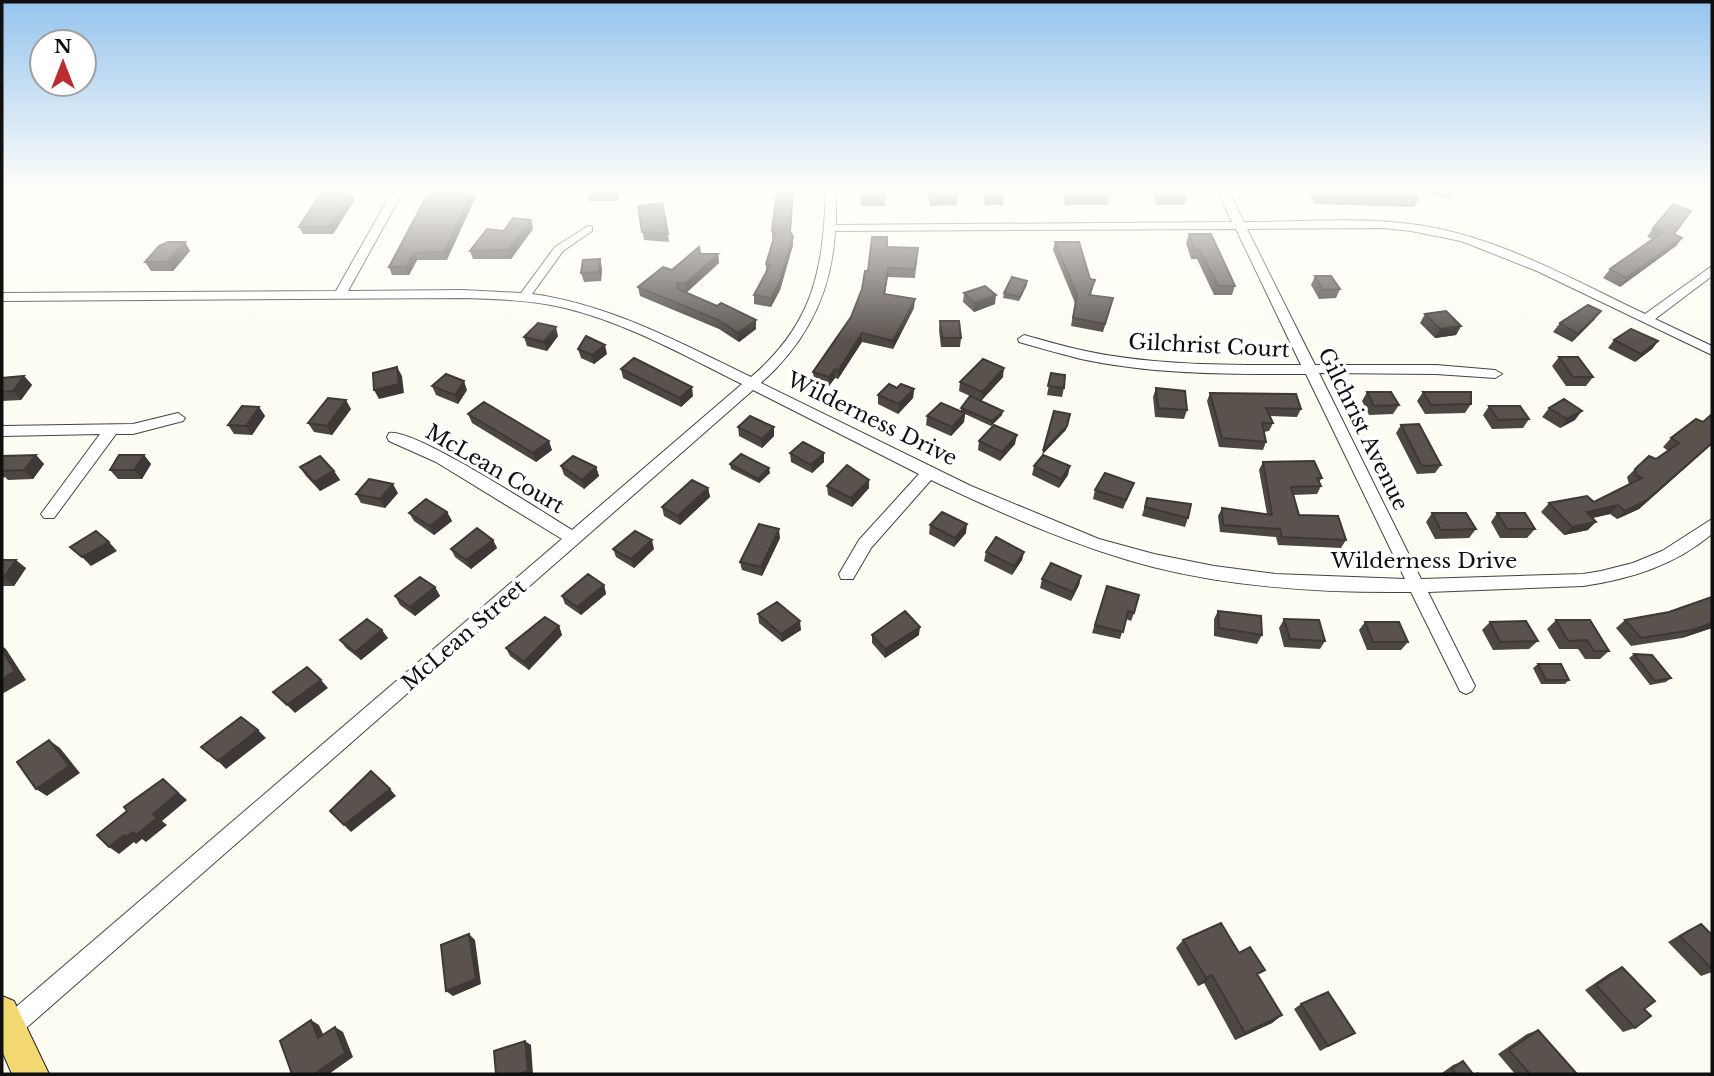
<svg xmlns="http://www.w3.org/2000/svg" width="1714" height="1076" viewBox="0 0 1714 1076" font-family="'Libre Baskerville',serif">
  <style>
    .lines { fill: none; stroke-linecap: round; stroke-linejoin: round }
    .minor-casing { stroke: #434343; stroke-width: 2 }
    .primary-casing { stroke: #212121; stroke-width: 2 }
    .minor { fill: #fff; fill-rule: evenodd }
    .primary { fill: #f3d770; fill-rule: evenodd }
    .wall { fill: #4d4742 }
    .shaded-wall { fill: #3e3936 }
    .building { fill: #59524d; stroke: #3e3936; stroke-width: 2 }
    .labels { text-anchor: middle; dominant-baseline: central; stroke-width: 7; stroke-linejoin: round; paint-order: stroke }
    .street-label { font-size: 21px; fill: #101010; stroke: #fff }
  </style>
  <rect width="100%" height="100%" fill="#fefdf4"/>
  <g class="lines">
    <defs>
      <path id="minor" d="M393 190H404L348 291 463 290 521 293 555 247 588 226 592 227V231L563 251 532 294C611 305 681 343 751 377 814 323 823 270 826 190H836V225L1232 222 1217 190H1228L1244 222C1298 222 1356 217 1410 224 1494 234 1569 278 1645 314L1712 266V276L1655 319 1712 346V355L1537 271 1461 241 1411 231 1382 228 1247 229 1315 365H1436L1495 370 1502 374 1495 378 1436 374 1319 373 1421 579 1583 574 1601 571 1633 563 1662 551 1712 519V534C1675 565 1631 579 1583 586L1428 592 1475 686 1472 691 1466 694 1460 691 1411 592C1326 593 1236 588 1153 567 1076 547 1003 514 931 480L871 548 853 579H841L839 574 859 540 919 474 753 390 17 1036 9 1039 2 1036V1019L562 539 436 462 389 441 387 437 389 433C413 427 544 513 572 530L742 384C685 356 627 323 565 308 531 300 497 299 463 298L2 301V293L336 291ZM1236 229 1301 365C1228 365 1153 366 1081 350 1062 346 1043 340 1024 335L1018 339 1019 342C1040 348 1061 354 1081 359 1155 375 1231 374 1306 374L1405 579 1275 574 1214 566 1154 554 1099 539 971 486 761 383C807 342 832 292 835 231Z
        M178 413 185 418 183 421 133 434H116L54 518H44L41 514 44 510 100 434 2 436V426L133 424Z"/>
      <path id="primary" d="M2 996 14 1001 49 1074H12L2 1051Z"/>
    </defs>
    <use href="#minor" class="minor-casing"/>
    <use href="#primary" class="primary-casing"/>
    <use href="#minor" class="minor"/>
    <use href="#primary" class="primary"/>
  </g>
  <path class="wall" d="M430 190 447 260H417L409 275H392L389 267Z
    M621 190 617 201H589L587 193Z
    M861 190H885V206H861Z
    M928 190H957V205L930 206Z
    M982 190H1002L1004 198 1003 205H985Z
    M1062 190H1108L1110 197 1108 205H1065Z
    M1150 190H1182L1186 199 1184 205H1156Z
    M1307 190H1455V192L1451 198 1416 192 1418 200 1414 207 1315 204Z
    M351 193 354 201 333 234H303L299 227Z
    M638 206 668 234 669 242 644 240Z
    M531 220 533 229 511 259H473L470 251Z
    M1653 228 1674 234 1682 238 1676 246 1620 287 1603 278 1610 269 1652 239 1647 237Z
    M772 231 791 233 793 245 780 290 771 307 754 304V295L766 272V264L773 240H772Z
    M1189 234 1235 286 1232 295H1214L1197 259H1191L1186 243Z
    M185 242 190 251 173 271H151L145 262Z
    M1055 242 1093 288 1091 295 1111 306 1103 332 1071 326 1075 303 1053 250Z
    M887 247 918 248 915 278 888 277 885 294 914 308 893 349 862 342 838 379 835 378 829 386 814 380 813 372 851 317 868 271Z
    M700 254H718L719 263 686 293 756 329 739 342 719 329 640 296 638 287 672 270Z
    M602 268 601 281 584 282 581 273Z
    M1315 276 1340 289 1336 298 1319 299 1311 285Z
    M1027 281V285L1019 301 1003 298 1004 293Z
    M964 293 995 304 974 312 963 302Z
    M1601 311 1594 320 1572 342 1553 332 1560 323Z
    M1425 314 1461 326 1456 335 1435 338 1420 323Z
    M940 321 961 338 960 347H941L939 330Z
    M558 336 547 351 527 346 524 337Z
    M1614 340 1658 341 1652 349 1635 362 1608 348Z
    M578 349 607 354 594 364 581 358Z
    M1559 357 1593 377 1586 386H1566L1552 366Z
    M621 369 693 396 681 407 623 378Z
    M1051 373 1064 388 1062 397 1047 395Z
    M24 376 32 385 21 400 2 401V378Z
    M1003 377 981 401 1002 415 991 426 965 414 964 422 951 436 926 425 927 416 961 411V408L970 396 959 391 960 382Z
    M432 386 467 390 458 404 436 395Z
    M897 388 914 389 913 398 898 414 878 404V395Z
    M1156 388 1187 410 1184 419 1155 417 1153 397Z
    M1367 392 1399 405 1393 414 1369 415 1362 401Z
    M1423 392 1471 404 1465 413 1425 414 1417 401Z
    M1210 393 1301 409 1297 417 1270 416 1273 423 1269 431 1264 432 1266 442 1263 450 1219 447 1207 401Z
    M1489 406 1529 419 1523 428 1492 429 1483 415Z
    M259 407 265 416 252 435 234 434 228 425Z
    M1549 408 1575 420 1560 428 1542 417Z
    M351 409 332 435 314 432 308 423Z
    M468 414 552 450 536 462 472 423Z
    M1712 414V444L1639 509 1617 519 1610 514 1592 518 1588 530 1564 535 1541 512 1549 503 1594 502 1629 484 1627 477 1635 469 1656 459 1668 451 1663 447 1671 438 1703 422Z
    M1401 425 1441 465 1435 473 1417 474 1396 433Z
    M738 427 774 436 762 448 739 436Z
    M979 441 1015 444 1000 461 978 450Z
    M790 453 824 462 812 473 791 462Z
    M36 455 44 464 33 479 8 480 5 477 2 478V456Z
    M144 455 151 464 142 479H118L110 470Z
    M1263 462 1322 478 1319 482 1321 486 1317 494 1293 495 1299 515 1346 540 1341 548 1278 545 1276 537 1220 532 1218 516 1222 508 1267 514 1259 470Z
    M730 464 770 473 759 483 731 469Z
    M561 466 596 467 599 476 584 489 564 475Z
    M1034 466 1068 475 1059 488 1032 475Z
    M300 467 334 471 340 480 320 491 306 476Z
    M1134 483 1123 509 1093 499 1095 490Z
    M827 486 869 488 852 507 828 495Z
    M708 488 710 497 680 525 664 516 662 507Z
    M398 493 385 508 361 503 356 494Z
    M1147 498 1188 518 1185 527 1142 516Z
    M447 512 452 521 434 535 414 521 409 513Z
    M1432 513 1476 529 1469 538 1435 539 1426 522Z
    M1497 513 1535 529 1527 538H1500L1491 522Z
    M930 525 966 533 954 547 929 534Z
    M780 538 762 576 742 570 740 562Z
    M493 540 497 548 471 569 455 557 451 549Z
    M613 549H654L634 568 616 557Z
    M986 552H1024L1022 560 1012 575 984 561Z
    M2 560 26 568 14 586H2Z
    M1081 576 1079 585 1071 601 1040 588 1042 579Z
    M604 585 606 594 581 615 565 604 562 596Z
    M1107 586 1134 613 1131 621 1126 619 1120 639 1092 633Z
    M435 587 440 596 415 616 400 605 395 596Z
    M1712 597V628L1682 638 1631 646 1616 628 1625 620 1669 612Z
    M1218 611 1262 635 1257 644 1214 636V619Z
    M758 614 801 630 782 642 759 623Z
    M1284 619 1325 641 1320 649 1284 647 1279 628Z
    M1556 620 1609 651 1600 659H1585L1578 649H1559L1547 629Z
    M1365 622 1408 642 1401 650H1367L1359 630Z
    M1490 622 1538 641 1529 649 1493 650 1482 630Z
    M559 626 562 635 529 670 510 656 506 648Z
    M872 635H919L885 658 872 643Z
    M388 638 361 660 346 648 340 640Z
    M1634 654 1671 678 1666 682 1650 685 1629 658Z
    M1538 664 1569 680 1565 684H1541L1533 668Z
    M1701 924 1712 935V972L1701 976 1668 942 1688 930Z
    M1183 940 1239 953 1258 976 1282 1015 1272 1023 1235 1040 1204 983 1198 986 1176 948Z
    M1622 967 1644 1009 1635 1028 1623 1032 1585 990 1610 973Z
    M1301 1004 1355 1033 1320 1051 1294 1009Z
    M1538 1030 1576 1074H1515L1498 1054 1527 1034Z
    M1463 1061 1473 1074 1478 1072 1480 1074H1443L1442 1073 1453 1065Z"/>
  <path class="shaded-wall" d="M473 190H479L447 260 444 252Z
    M616 190H621L617 201 615 193Z
    M793 190H794L790 240V231Z
    M351 193 354 201 333 234 329 227Z
    M531 220 533 229 511 259 508 250Z
    M793 237V245L780 290 771 307V298Z
    M1682 238 1676 246 1620 287 1626 278Z
    M185 242 190 251 173 271 167 262Z
    M414 253 417 260 409 275 406 267Z
    M718 254 719 263 686 293 685 284Z
    M600 259 602 268 601 281 599 272Z
    M996 295 995 304 974 312 975 303Z
    M915 299 914 308 893 349V341Z
    M1601 311 1594 320 1572 342 1578 334Z
    M756 320V329L739 342 738 333Z
    M1461 326 1456 335 1435 338 1440 329Z
    M556 327 558 336 547 351 544 342Z
    M862 333V342L838 379V371Z
    M1658 341 1652 349 1635 362 1641 354Z
    M605 345 607 354 594 364 592 355Z
    M397 367 402 376 404 393 379 399 374 390Z
    M1004 368 1003 377 981 401 982 392Z
    M835 369V378L829 386V377Z
    M24 376 32 385 21 400 13 391Z
    M464 381 467 390 458 404 455 395Z
    M692 387 693 396 681 407 680 398Z
    M914 389 913 398 898 414 899 404Z
    M346 400 351 409 332 435 327 426Z
    M259 407 265 416 252 435 246 426Z
    M1003 411 1002 415 991 426 992 421Z
    M1582 411 1575 420 1560 428 1567 419Z
    M965 413 964 422 951 436 952 427Z
    M1067 426 1066 430 1042 455 1043 451Z
    M774 427V436L762 448V439Z
    M1017 435 1015 444 1000 461 1002 452Z
    M549 441 552 450 536 462 533 453Z
    M1712 443V444L1639 509 1617 519 1625 511Z
    M824 453V462L812 473 811 465Z
    M36 455 44 464 33 479 24 470Z
    M144 455 151 464 142 479 134 470Z
    M1070 466 1068 475 1059 488 1061 479Z
    M596 467 599 476 584 489 582 480Z
    M769 468 770 473 759 483 758 479Z
    M334 471 340 480 320 491 314 482Z
    M869 480V488L852 507 851 498Z
    M393 484 398 493 385 508 380 499Z
    M708 488 710 497 680 525 678 516Z
    M1618 505 1610 514 1579 521 1587 512Z
    M447 512 452 521 434 535 430 526Z
    M1596 522 1588 530 1564 535 1572 527Z
    M967 524 966 533 954 547 955 538Z
    M779 529 780 538 762 576 761 567Z
    M493 540 497 548 471 569 466 560Z
    M652 540 654 549 634 568 631 559Z
    M109 542 117 551 91 566 82 557Z
    M1024 552 1022 560 1012 575 1014 566Z
    M16 560 26 568 14 586 4 577Z
    M1081 576 1079 585 1071 601 1073 592Z
    M604 585 606 594 581 615 577 607Z
    M435 587 440 596 415 616 410 607Z
    M800 621 801 630 782 642 781 634Z
    M1712 623V628L1682 638 1692 630Z
    M559 626 562 635 529 670 524 662Z
    M920 627 919 635 885 658V649Z
    M382 630 388 638 361 660 355 652Z
    M2 646 6 649 26 680 2 694Z
    M321 680 328 688 295 713 287 705Z
    M258 730 266 738 226 769 218 761Z
    M49 740 60 748 80 773 47 796 36 789Z
    M163 779 187 800 162 821 167 825 146 842 142 839 136 844 134 842 119 854 109 847 124 835 133 832 153 814Z
    M390 789 396 796 351 832 344 825Z
    M469 934 475 940 481 984 453 996 446 991Z
    M1212 975 1204 983 1198 986 1206 978Z
    M1282 1015 1272 1023 1235 1040 1245 1033Z
    M311 1020 319 1025 327 1043 318 1038Z
    M335 1027 343 1032 353 1057 329 1074H314Z
    M525 1041 531 1045 533 1074H519Z"/>
  <path class="building" d="M430 190H473L444 252 414 253 406 267H389Z
    M588 190H616L615 193H587Z
    M777 190H793L790 231 793 237 780 281 771 298 754 295 770 265 766 264 776 231H772Z
    M861 190H885L886 198H861Z
    M929 190H957V199L930 200Z
    M985 190H1002L1004 198H986Z
    M1065 190H1108L1110 197H1067Z
    M1154 190H1182L1186 199H1157Z
    M1314 190H1415L1418 200 1318 198Z
    M321 193H351L329 227H299Z
    M662 203 668 234 642 232 638 206Z
    M1673 204 1691 211 1674 234 1682 238 1626 278 1610 269 1663 232 1653 228Z
    M513 218 531 220 508 250 470 251 487 229 504 231Z
    M1189 234H1211L1235 286H1218L1200 250H1194Z
    M872 237H887V247L918 248 915 269 888 268 884 294 915 299 893 341 862 333 838 371 835 369 829 377 813 372 851 317 862 289 865 271H868Z
    M168 242H185L167 262H145L159 246Z
    M1055 242H1079L1090 279 1095 280 1089 295 1113 298 1105 324 1073 318 1077 295Z
    M699 247 700 254H718L685 284 677 283 678 289 717 306 721 303 756 320 738 333 718 320 638 287 663 267 672 270Z
    M600 259 599 272 581 273 583 260Z
    M1315 276H1331L1340 289 1323 290Z
    M1012 277 1027 281 1020 297 1004 293Z
    M985 286 996 295 975 303 964 293Z
    M1588 305 1601 311 1578 334 1560 323Z
    M1446 311 1461 326 1440 329 1425 314Z
    M940 321H959L961 338H942Z
    M538 323 556 327 544 342 524 337Z
    M1631 329 1658 341 1641 354 1614 340Z
    M586 336 605 345 592 355 578 349Z
    M1559 357H1578L1593 377H1573Z
    M634 358 692 387 680 398 621 369Z
    M983 359 1004 368 982 392 960 382Z
    M397 367 399 384 374 390 373 373Z
    M1051 373 1065 375 1064 388 1048 386Z
    M446 374 464 381 455 395 432 386Z
    M24 376 13 391 2 392V378Z
    M889 384 897 388 901 384 914 389 899 404 878 395Z
    M1156 388 1185 391 1187 410 1158 408Z
    M1367 392H1391L1399 405 1374 406Z
    M1423 392H1471V404L1431 405Z
    M1210 393 1296 394 1301 409 1266 408 1273 423H1262L1266 442 1222 438Z
    M970 396 1003 411 992 421 961 408Z
    M328 398 346 400 327 426 308 423Z
    M1564 399 1582 411 1567 419 1549 408Z
    M484 402 549 441 533 453 468 414Z
    M941 403 965 413 952 427 927 416Z
    M242 406 259 407 246 426 228 425Z
    M1489 406H1520L1529 419 1498 420Z
    M1054 411 1070 414 1067 426 1043 451Z
    M1712 414V443L1647 500 1625 511 1618 505 1587 512 1596 522 1572 527 1549 503 1587 496 1594 502 1642 478 1636 475 1635 469 1649 456 1656 459 1679 443 1671 438 1696 419 1703 422Z
    M750 416 774 427 762 439 738 427Z
    M1419 424 1441 465 1422 466 1401 425Z
    M994 425 1017 435 1002 452 979 441Z
    M803 442 824 453 811 465 790 453Z
    M741 454 769 468 758 479 730 464Z
    M36 455 24 470 2 471V456Z
    M119 455H144L134 470H110Z
    M1043 455 1070 466 1061 479 1034 466Z
    M320 456 334 471 314 482 300 467Z
    M573 456 596 467 582 480 561 466Z
    M1314 461 1322 478H1317L1321 486 1291 487 1299 515 1338 516 1346 540 1282 537 1280 529 1223 525 1222 508 1272 515 1263 462Z
    M847 465 869 480 851 498 827 486Z
    M1105 473 1134 483 1126 500 1095 490Z
    M369 479 393 484 380 499 356 494Z
    M692 480 708 488 678 516 662 507Z
    M1147 498 1191 504 1188 518 1145 507Z
    M426 499 447 512 430 526 409 513Z
    M942 512 967 524 955 538 930 525Z
    M1432 513H1466L1476 529 1441 530Z
    M1497 513H1525L1535 529H1507Z
    M759 524 779 529 761 567 740 562Z
    M477 528 493 540 466 560 451 549Z
    M96 531 109 542 82 557 70 547Z
    M635 531 652 540 631 559 613 549Z
    M996 537 1024 552 1014 566 986 552Z
    M2 560H16L4 577H2Z
    M1051 563 1081 576 1073 592 1042 579Z
    M588 574 604 585 577 607 562 596Z
    M420 577 435 587 410 607 395 596Z
    M1107 586 1139 595 1134 613 1128 611 1123 632 1095 625Z
    M1712 597V623L1692 630 1641 638 1625 620 1669 612Z
    M777 602 800 621 781 634 758 614Z
    M905 611 920 627 885 649 872 635Z
    M1218 611 1261 616 1262 635 1219 628Z
    M545 617 559 626 524 662 506 648Z
    M367 619 382 630 355 652 340 640Z
    M1284 619 1319 620 1325 641 1290 639Z
    M1556 620H1590L1609 651H1594L1587 640 1568 641Z
    M1526 621 1538 641 1500 642 1490 622Z
    M1365 622H1399L1408 642H1373Z
    M2 650 15 671 2 679Z
    M1634 654 1652 655 1671 678 1655 681Z
    M1538 664H1561L1569 680H1546Z
    M307 667 321 680 287 705 273 692Z
    M241 717 258 730 218 761 201 747Z
    M49 740 69 766 36 789 17 762Z
    M371 771 390 789 344 825 330 811Z
    M163 779 178 793 153 814 157 818 136 835 133 832 126 837 124 835 109 847 97 835 127 811 124 807Z
    M1221 923 1239 953 1250 947 1265 970 1257 974 1282 1015 1245 1033 1212 975 1206 978 1183 940Z
    M1701 924 1712 935V969L1680 936Z
    M469 934 476 979 446 991 441 945Z
    M1622 967 1655 1001 1644 1009 1651 1016 1635 1028 1596 985Z
    M1328 992 1355 1033 1328 1046 1301 1004Z
    M311 1020 318 1038 335 1027 345 1053 314 1074H292L280 1041Z
    M1538 1030 1577 1074H1530L1509 1050Z
    M525 1041 528 1071 519 1074H496L494 1051Z
    M1463 1061 1473 1074H1456L1452 1069Z"/>
  <linearGradient id="sky" x2="0" y2="1"><stop stop-color="#95c4ed"/><stop offset="0.56" stop-color="#fffefa"/><stop offset="1" stop-color="#fffefa" stop-opacity="0"/></linearGradient>
  <rect width="1714" height="341" fill="url(#sky)"/>
  <g class="labels">
    <g class="street-label">
      <text transform="translate(1209 346) rotate(3)">Gilchrist Court</text>
      <text transform="translate(872 419) rotate(26)">Wilderness Drive</text>
      <text transform="translate(1363 429) rotate(64)">Gilchrist Avenue</text>
      <text transform="translate(495 469) rotate(30)">McLean Court</text>
      <text x="1424" y="561">Wilderness Drive</text>
      <text transform="translate(464 635) rotate(-41)">McLean Street</text>
    </g>
  </g>
  <rect width="1714" height="1076" fill="none" stroke="#101010" stroke-width="7"/>
  <g transform="translate(63 63)"><circle r="33" fill="#ffffff" stroke="#9f9f9f" stroke-width="2"/>
  <path d="M0-5L12 26L0 18L-12 26Z" fill="#bc2d2f"/>
  <text y="-10" font-size="19" font-weight="bold" text-anchor="middle" fill="#101010">N</text>
  </g>
</svg>
